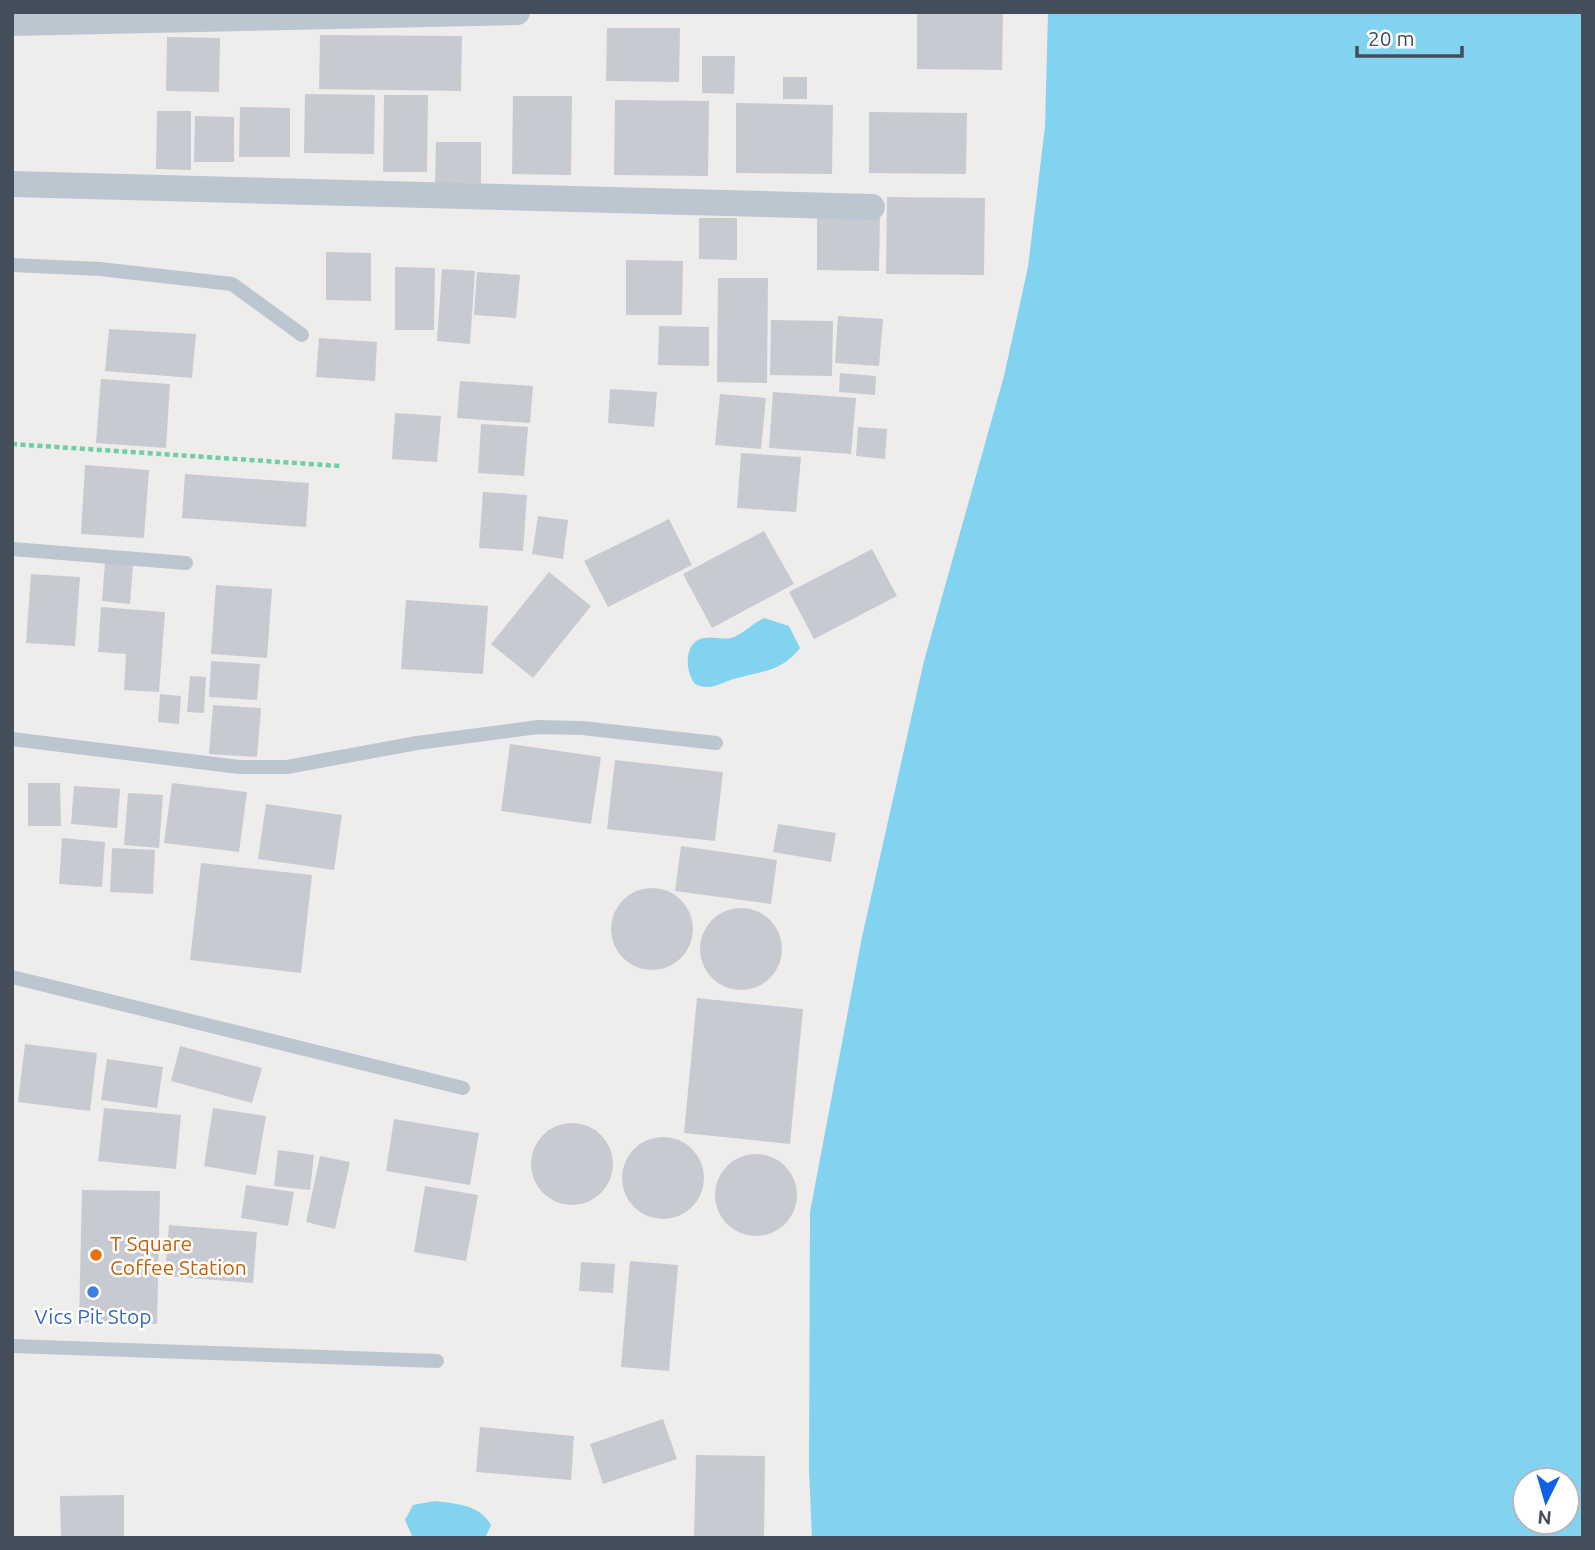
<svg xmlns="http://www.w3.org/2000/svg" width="1595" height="1550" viewBox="0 0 1595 1550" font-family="Ubuntu,sans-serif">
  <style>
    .water { fill: #81d3f0; fill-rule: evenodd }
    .building { fill: #c8cad2 }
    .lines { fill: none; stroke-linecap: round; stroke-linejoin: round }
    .path { stroke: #6dd0a4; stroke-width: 4.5; stroke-dasharray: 5 3.5; stroke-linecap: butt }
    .service { stroke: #bcc6d0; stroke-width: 14 }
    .minor { stroke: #bcc6d0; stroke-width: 26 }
    .food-dot { fill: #e8710a; stroke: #fff; stroke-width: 2.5 }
    .shop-dot { fill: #3f7fe0; stroke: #fff; stroke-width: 2.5 }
    .labels { text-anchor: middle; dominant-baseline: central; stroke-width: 5; stroke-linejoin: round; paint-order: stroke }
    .food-label { font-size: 21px; fill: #c56008; stroke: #fff; text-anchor: start }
    .shop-label { font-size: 21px; fill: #366cbe; stroke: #fff }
  </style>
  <rect width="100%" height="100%" fill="#efecec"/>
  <path class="water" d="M1048 12H1583V1538H812L809 1471 810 1212 862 937 924 661 1004 376 1028 267 1045 127ZM1525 1480H1567V1522H1525Z
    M764 618 789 626 800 648C782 671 764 671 737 678 720 682 712 692 695 684 685 672 683 641 704 638 713 636 722 640 731 638 742 635 753 623 764 618Z
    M435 1501C456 1504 479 1504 491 1525L485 1538H413L405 1520 413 1505Z"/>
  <path class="building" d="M917 13 1003 14 1002 70 917 69Z
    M607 28H680L679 82 606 81Z
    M320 35 462 36 461 91 319 89Z
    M167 37 220 38 219 92 166 91Z
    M702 56H735L734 94 702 93Z
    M783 77H807V99H783Z
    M305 94 375 95 374 154 304 153Z
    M384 95H428L427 172H383Z
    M513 96H572L571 175 512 174Z
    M615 100 709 101 708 176 614 175Z
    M736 103 833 105 832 174 736 173Z
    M240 107 290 108V157H239Z
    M157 111H191V170L156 169Z
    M869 112 967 113 966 174 869 173Z
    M195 116 234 117V162H194Z
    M436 142H481V184L435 183Z
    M887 197 985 198 984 275 886 274Z
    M817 214 880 215 879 271 817 270Z
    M699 218H737V260L699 259Z
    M326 252 371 253V301L326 300Z
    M626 260 683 261 682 315H626Z
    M395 267 435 268 434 330H395Z
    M442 269 475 271 470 344 437 341Z
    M477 272 520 275 516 318 474 315Z
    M718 278H768L767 383 717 382Z
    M838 316 883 319 879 366 835 363Z
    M771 320 833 321 832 376 770 375Z
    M659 326 709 327V366L658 365Z
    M109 329 196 334 192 378 105 371Z
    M319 338 377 342 375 381 316 377Z
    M840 373 876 376 875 395 839 392Z
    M101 379 170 384 166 448 96 443Z
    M460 381 533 386 530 423 457 418Z
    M610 389 657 392 654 427 608 423Z
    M773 392 856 398 851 454 769 448Z
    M720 394 766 398 761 449 715 445Z
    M395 413 441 416 437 462 392 459Z
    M481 424 528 427 524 476 478 473Z
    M858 427 887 429 885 459 856 456Z
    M741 453 801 457 796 512 737 508Z
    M85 465 149 470 144 538 81 534Z
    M185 474 309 483 306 527 182 518Z
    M483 492 527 495 523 551 479 548Z
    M538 516 568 520 563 559 532 554Z
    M669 519 692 565 608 607 584 561Z
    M764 531 794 584 712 628 683 574Z
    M872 549 897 596 814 639 789 592Z
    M105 562 133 564 130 604 102 601Z
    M549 572 591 606 533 678 491 644Z
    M31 574 80 577 75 646 26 643Z
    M216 585 272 589 267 658 211 654Z
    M406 600 488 606 483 674 401 669Z
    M101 607 165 612 159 692 124 690 126 654 98 652Z
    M211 661 260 664 257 700 209 697Z
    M190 676 206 677 204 713 187 712Z
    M160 694 181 696 179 724 158 722Z
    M213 705 261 708 257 757 209 754Z
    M510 744 601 757 591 824 501 811Z
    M615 760 723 772 715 841 607 829Z
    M28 783H60L61 826H28Z
    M172 783 247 792 239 852 164 843Z
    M74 786 120 789 117 828 71 824Z
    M128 793 163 795 159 848 124 845Z
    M266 804 342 815 334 870 258 859Z
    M778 824 836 833 831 862 773 852Z
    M62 838 105 842 102 887 59 884Z
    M681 846 777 860 771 904 675 891Z
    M112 848 155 850 153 894 110 892Z
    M201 863 312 875 301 973 190 960Z
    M611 929a41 41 0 1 1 82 0a41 41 0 1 1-82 0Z
    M700 949a41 41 0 1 1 82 0a41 41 0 1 1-82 0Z
    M697 998 803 1009 790 1144 684 1133Z
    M25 1044 97 1053 90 1111 18 1102Z
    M180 1046 262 1068 252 1103 171 1081Z
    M107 1059 163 1067 157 1108 101 1100Z
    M104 1108 181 1115 176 1169 98 1161Z
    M213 1108 266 1116 256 1175 204 1166Z
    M394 1119 479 1133 470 1185 386 1171Z
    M531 1164a41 41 0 1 1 82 0a41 41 0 1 1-82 0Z
    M622 1178a41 41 0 1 1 82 0a41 41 0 1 1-82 0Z
    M278 1150 314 1155 310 1190 274 1186Z
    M715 1195a41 41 0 1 1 82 0a41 41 0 1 1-82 0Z
    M320 1156 350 1162 335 1229 306 1222Z
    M246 1185 294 1192 288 1226 241 1218Z
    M425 1186 478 1195 466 1261 414 1252Z
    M82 1190 160 1191 157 1324 79 1322Z
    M169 1225 257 1232 253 1283 165 1276Z
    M630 1261 678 1265 669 1371 621 1367Z
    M581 1262 615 1264 613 1293 579 1291Z
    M663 1419 677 1459 603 1484 590 1444Z
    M480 1427 574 1436 571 1480 476 1472Z
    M696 1455 765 1456 764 1538H694Z
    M124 1495V1538H61L60 1496Z"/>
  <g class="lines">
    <path class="path" d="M12 444 340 466"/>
    <path class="service" d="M12 265 100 269 232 284 302 335
      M12 549 186 563
      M12 739 239 767H287L417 743 538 727 582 728 716 743
      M12 977 463 1088
      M12 1346 437 1361"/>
    <path class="minor" d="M12 23 517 12
      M12 184 872 207"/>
  </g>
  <circle class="food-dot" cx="96" cy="1255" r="7"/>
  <circle class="shop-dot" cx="93" cy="1292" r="7"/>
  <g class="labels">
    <g class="food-label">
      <text x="110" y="1243">T Square<tspan x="110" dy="24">Coffee Station</tspan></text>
    </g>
    <g class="shop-label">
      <text x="93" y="1316">Vics Pit Stop</text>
    </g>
  </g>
  <rect width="1595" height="1550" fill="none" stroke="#444e5a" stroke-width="28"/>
  <g transform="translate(1546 1501) rotate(185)"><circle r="33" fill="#ffffff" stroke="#b4b8bd" stroke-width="2"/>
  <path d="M0-5L12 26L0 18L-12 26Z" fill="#0f62e5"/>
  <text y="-10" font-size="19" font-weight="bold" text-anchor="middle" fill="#444e5a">N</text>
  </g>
  <path d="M1357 46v10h105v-10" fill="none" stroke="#444e5a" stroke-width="3.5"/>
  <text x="1368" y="46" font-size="21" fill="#444e5a" stroke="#ffffff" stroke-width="5" paint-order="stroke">20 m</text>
</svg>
